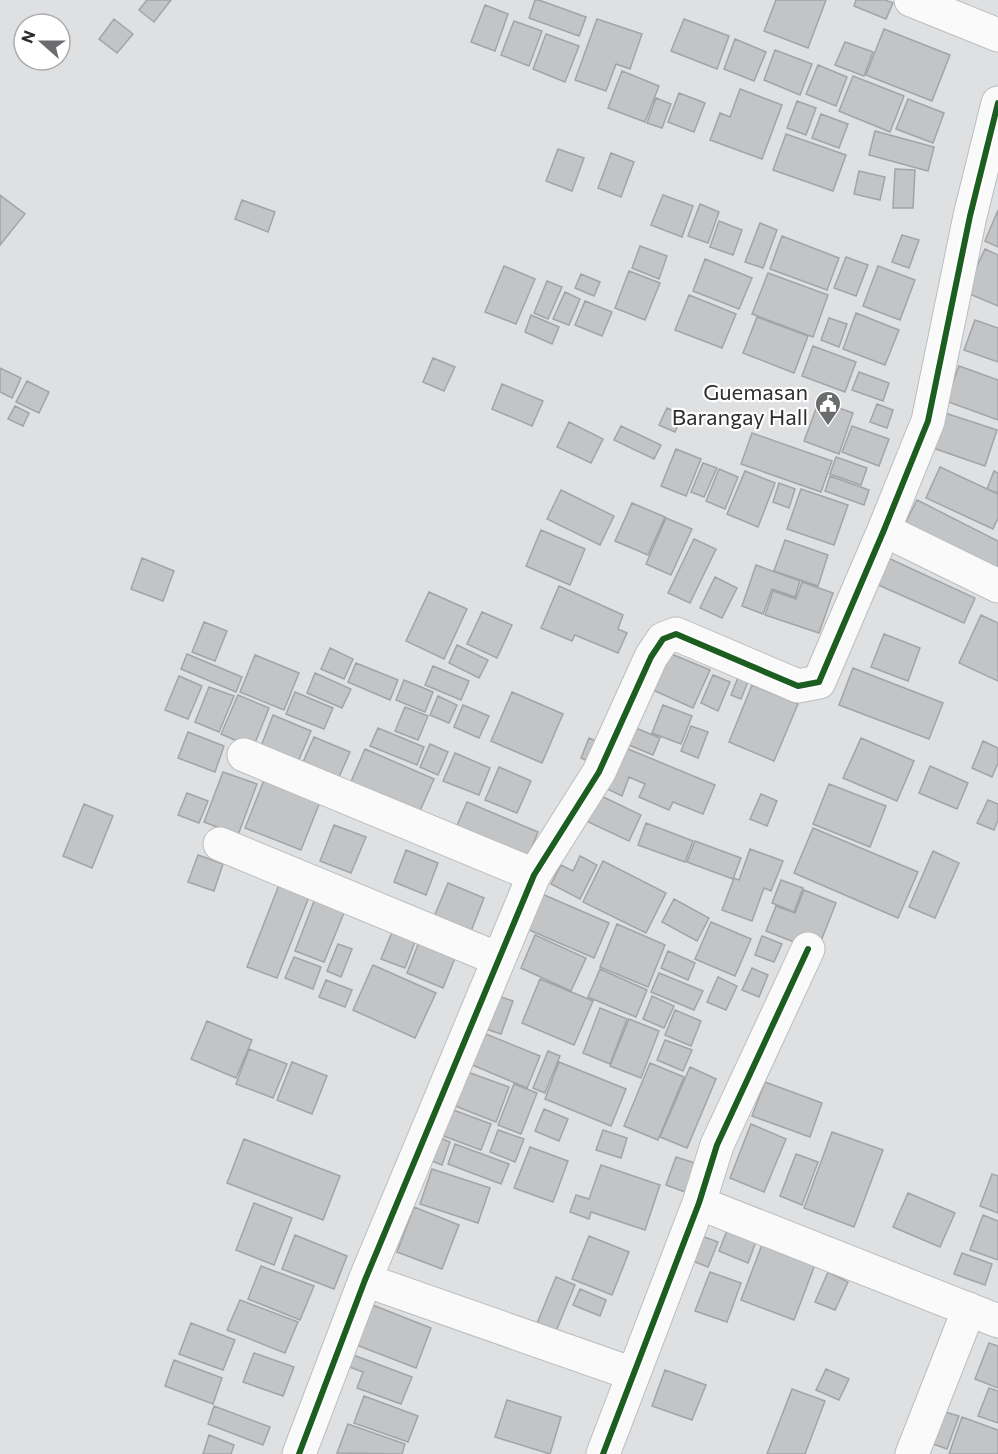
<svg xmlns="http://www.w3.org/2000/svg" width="998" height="1454" viewBox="0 0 998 1454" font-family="Commissioner,sans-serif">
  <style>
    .building { fill: #c3c4c6; stroke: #a3a4a6; stroke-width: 1.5 }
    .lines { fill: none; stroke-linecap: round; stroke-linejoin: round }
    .minor-casing { stroke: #bbbdbe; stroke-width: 35 }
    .minor { stroke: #fafafb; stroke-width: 33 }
    .cycleway-casing { stroke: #fff; stroke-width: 10 }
    .cycleway { stroke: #1b5e20; stroke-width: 6 }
    .labels { text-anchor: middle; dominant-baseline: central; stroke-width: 4.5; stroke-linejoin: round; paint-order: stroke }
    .poi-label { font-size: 22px; fill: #2c2e2f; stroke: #fff; text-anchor: end }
  </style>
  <rect width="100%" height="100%" fill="#dee0e2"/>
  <path class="building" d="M147 0H171L154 22 139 10Z
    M535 0H539L586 17 579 36 529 18Z
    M776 0H826L808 48 764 31Z
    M856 0H885L893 3 886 19 854 6Z
    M485 5 508 14 495 51 471 42Z
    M114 19 133 34 117 53 99 39Z
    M597 19 642 34 630 69 616 64 606 91 575 80Z
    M684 19 729 36 717 69 671 51Z
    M514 21 542 31 529 66 501 55Z
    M884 29 950 55 932 101 866 75Z
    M546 34 579 46 565 82 533 69Z
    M735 39 766 52 754 81 724 69Z
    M845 42 873 52 864 76 835 65Z
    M775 50 812 64 800 95 764 80Z
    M818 65 847 77 836 106 806 94Z
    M622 71 659 86 645 122 608 108Z
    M853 76 904 96 890 132 839 111Z
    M740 89 782 105 762 159 710 140 720 113 730 117Z
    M679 93 705 103 694 132 668 122Z
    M656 98 671 104 662 128 647 123Z
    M908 99 944 113 933 143 896 129Z
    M797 101 816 108 806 135 787 128Z
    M821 114 848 124 839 148 812 138Z
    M875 131 934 147 928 171 869 155Z
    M786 134 846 155 833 191 773 170Z
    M558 149 584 158 572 191 546 181Z
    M611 153 634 162 621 197 598 188Z
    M895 169 915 170 913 208H893Z
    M859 171 885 177 880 200 854 194Z
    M0 195 25 214 0 245Z
    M663 195 693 206 682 237 651 225Z
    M242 200 275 212 268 232 235 219Z
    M700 204 719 212 708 243 688 236Z
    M998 210V247L985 241Z
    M719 221 742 230 733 255 710 247Z
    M760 223 777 230 763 268 745 262Z
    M902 235 919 240 909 268 892 262Z
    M782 236 839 258 827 290 770 269Z
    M640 246 667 256 659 279 632 268Z
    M985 249 998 255V306L965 292Z
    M846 257 868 265 856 296 834 288Z
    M705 259 752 278 739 309 693 291Z
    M504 266 535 279 516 324 485 312Z
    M878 266 915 280 900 320 863 306Z
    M629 271 660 283 645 320 615 308Z
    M768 273 828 295 813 337 752 314Z
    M581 274 600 282 594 296 575 288Z
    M547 281 562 287 548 319 534 313Z
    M565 292 580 299 569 325 553 319Z
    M689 295 736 314 722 348 675 330Z
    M585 301 612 312 602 336 575 325Z
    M856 313 899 330 885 365 843 349Z
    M531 315 559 327 552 344 525 332Z
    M757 317 808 336 794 373 743 353Z
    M829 318 847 324 839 347 821 340Z
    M975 320 998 328V362L964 350Z
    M813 346 856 362 845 392 802 376Z
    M433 358 455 367 444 391 423 382Z
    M959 366 998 380V420L946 401Z
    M0 368 21 378 12 398 0 392Z
    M859 372 889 383 883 401 852 390Z
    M27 381 49 392 39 413 16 402Z
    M502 384 543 401 532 426 492 409Z
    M819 401 853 413 839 454 804 441Z
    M877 404 893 410 887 428 870 422Z
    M15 406 29 413 23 426 8 419Z
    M667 408 683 415 675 432 659 425Z
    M942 412 997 430 985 466 930 447Z
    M569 422 603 439 591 463 557 447Z
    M621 426 661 445 654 459 614 440Z
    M852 426 889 439 879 466 842 452Z
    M752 433 832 461 821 492 741 464Z
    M676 449 701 459 686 496 661 486Z
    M836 457 867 468 861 485 830 474Z
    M703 463 717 468 704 497 691 492Z
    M940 467 998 494V518L993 529 926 498Z
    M719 469 738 477 725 509 706 501Z
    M745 471 775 483 758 527 727 514Z
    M994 471 998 473V493L987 489Z
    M830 476 869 490 864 505 825 491Z
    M779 483 795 489 789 508 773 502Z
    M801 489 848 505 834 545 787 529Z
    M561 490 614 516 600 545 547 519Z
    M917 500 998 541V572L905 524Z
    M632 503 665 517 648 555 615 541Z
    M666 518 692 529 671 575 646 564Z
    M541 530 585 549 570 585 526 566Z
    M694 539 716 549 690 603 668 593Z
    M785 540 828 555 818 586 774 571Z
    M886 557 975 598 964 623 874 583Z
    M142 558 174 571 163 601 131 589Z
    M756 565 800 581 795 597 772 589 763 614 742 606Z
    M715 577 737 588 722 618 700 608Z
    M802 582 833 593 819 633 765 615 773 591 796 599Z
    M559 586 623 615 618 629 627 633 618 653 575 635 572 641 541 628Z
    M429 592 467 609 444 659 406 641Z
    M482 612 512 625 497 658 467 644Z
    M981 615 998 623V681L959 663Z
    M204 622 227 631 215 661 192 652Z
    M884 634 920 648 908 681 871 667Z
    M457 645 488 660 479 678 449 663Z
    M330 648 353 659 344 679 321 669Z
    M669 653 710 670 693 708 653 690Z
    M187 654 242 677 236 692 181 669Z
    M255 655 299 673 284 710 240 692Z
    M356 663 398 680 390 700 348 682Z
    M433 666 469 681 461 700 425 685Z
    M853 668 943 703 929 739 839 705Z
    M315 673 351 689 342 708 307 693Z
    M713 675 730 682 718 711 701 703Z
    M739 675 749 679 741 699 731 695Z
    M179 676 202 686 188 719 165 710Z
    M404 680 433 692 425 712 396 700Z
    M752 685 798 704 774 761 729 742Z
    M209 687 234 696 219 732 195 722Z
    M295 692 333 708 324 729 286 714Z
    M512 692 563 714 542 763 491 741Z
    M238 695 269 708 253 748 221 734Z
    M438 696 457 705 449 723 430 715Z
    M463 705 489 716 479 738 454 727Z
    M663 705 692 716 681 744 652 733Z
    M405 707 428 716 418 740 395 731Z
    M273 715 311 731 295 769 258 754Z
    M631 726 660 738 653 755 624 743Z
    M691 726 708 732 698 758 681 751Z
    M378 728 424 747 417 765 370 746Z
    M188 732 224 746 215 772 178 758Z
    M314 737 350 752 336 784 300 769Z
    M589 738 605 745 597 765 581 758Z
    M861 738 914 761 897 801 843 778Z
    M983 741 998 748V763L992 777 972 768Z
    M430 744 448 752 438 775 420 767Z
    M621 746 715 785 703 814 673 802 669 810 639 797 645 784 629 777 622 796 603 787Z
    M365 749 434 779 415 822 346 793Z
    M455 753 490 768 479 795 443 781Z
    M930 766 968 783 957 809 919 793Z
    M499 767 531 781 517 813 485 800Z
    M223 772 257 784 238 835 204 822Z
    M264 780 320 802 301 850 245 828Z
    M829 784 886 806 870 847 813 824Z
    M187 793 208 801 199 823 178 815Z
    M597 794 641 815 629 841 584 820Z
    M761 794 777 801 767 826 750 819Z
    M988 800 998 804V820L994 830 977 823Z
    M467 802 538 832 524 866 452 837Z
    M84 804 113 816 92 868 63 856Z
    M646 823 693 841 685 862 638 845Z
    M334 825 366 837 351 873 320 861Z
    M813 828 918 872 898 918 794 873Z
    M695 841 741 858 733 879 687 862Z
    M750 849 783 861 771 891 764 888 752 921 722 910 734 878 739 880Z
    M406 850 438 863 426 895 394 882Z
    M933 851 959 863 935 918 909 907Z
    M198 855 223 864 214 891 188 882Z
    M580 856 597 865 580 899 551 884 561 865 573 871Z
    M603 861 666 893 646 933 583 902Z
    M781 880 803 888 794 912 772 903Z
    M448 883 484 898 468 939 431 924Z
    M279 885 309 897 277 978 247 967Z
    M804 890 836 903 817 951 766 931 776 906 795 913Z
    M542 894 609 923 594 958 527 929Z
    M316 896 346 908 324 962 295 951Z
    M674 899 709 918 697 941 662 922Z
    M711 922 751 939 735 976 695 959Z
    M617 924 665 945 648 987 600 967Z
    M395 925 418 934 405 968 381 959Z
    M422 934 459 948 443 988 407 973Z
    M535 935 586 958 571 991 521 968Z
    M762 936 782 944 774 962 755 955Z
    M338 944 352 949 341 977 327 971Z
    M668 951 695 963 688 980 661 968Z
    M294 957 321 967 313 989 285 978Z
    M373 965 436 993 415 1038 353 1010Z
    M752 968 768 975 759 997 742 990Z
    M600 969 647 990 636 1017 588 997Z
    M659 973 703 991 694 1010 651 992Z
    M718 977 737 986 726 1010 707 1002Z
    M540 979 593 1001 574 1045 522 1023Z
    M326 980 352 990 345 1007 319 997Z
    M495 995 513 1001 501 1034 483 1028Z
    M652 996 674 1006 664 1028 643 1019Z
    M600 1008 627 1019 610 1064 583 1053Z
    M675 1010 701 1021 691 1046 665 1035Z
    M629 1019 659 1031 641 1078 610 1066Z
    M207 1021 252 1040 236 1078 191 1059Z
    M476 1030 540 1056 527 1088 463 1061Z
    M665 1040 692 1050 683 1071 657 1060Z
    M249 1049 287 1064 273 1098 236 1084Z
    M548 1051 560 1056 545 1093 533 1088Z
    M292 1062 327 1076 312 1114 277 1100Z
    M559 1062 626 1089 611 1126 545 1099Z
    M650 1063 684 1077 658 1140 624 1126Z
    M690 1067 716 1079 687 1148 660 1137Z
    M462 1070 509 1087 496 1122 450 1104Z
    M765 1082 822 1103 810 1137 752 1116Z
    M514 1084 537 1093 521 1134 498 1125Z
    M448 1108 491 1124 481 1150 438 1134Z
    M544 1109 568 1119 559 1141 535 1131Z
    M751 1124 786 1139 764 1192 730 1178Z
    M498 1130 524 1139 515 1162 490 1152Z
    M603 1130 627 1138 621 1158 596 1150Z
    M832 1132 883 1150 854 1227 804 1208Z
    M433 1135 450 1142 442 1165 424 1158Z
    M244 1139 340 1176 323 1220 227 1183Z
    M455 1144 509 1164 501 1184 448 1164Z
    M530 1147 568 1161 553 1202 514 1188Z
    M796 1154 818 1162 802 1205 780 1196Z
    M676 1157 695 1163 685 1192 666 1185Z
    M601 1165 660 1185 645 1230 591 1212 589 1219 570 1212 576 1195 589 1199Z
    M432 1169 490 1188 478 1223 420 1204Z
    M992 1174 998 1176V1213L980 1206Z
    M908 1193 955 1213 940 1247 893 1227Z
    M254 1203 292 1218 274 1265 236 1250Z
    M414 1207 459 1225 442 1269 397 1252Z
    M983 1215 998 1221V1260L970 1250Z
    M729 1225 758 1236 748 1263 719 1251Z
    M295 1235 347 1256 334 1289 282 1269Z
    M699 1235 718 1242 708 1267 690 1260Z
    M589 1236 629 1252 612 1295 572 1279Z
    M763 1242 816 1262 794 1320 741 1300Z
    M962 1253 992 1264 985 1285 954 1274Z
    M261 1266 314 1286 300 1320 248 1299Z
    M710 1272 741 1283 727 1322 695 1311Z
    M828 1272 848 1282 835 1310 815 1302Z
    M556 1277 575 1285 554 1336 535 1328Z
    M580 1289 606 1300 600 1316 573 1305Z
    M240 1300 298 1322 285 1353 227 1330Z
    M370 1304 431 1328 416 1368 354 1344Z
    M191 1323 235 1340 223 1370 179 1354Z
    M989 1343 998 1346V1388L975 1379Z
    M340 1350 412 1377 401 1404 357 1388 363 1372 336 1362Z
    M254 1353 294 1367 283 1396 243 1382Z
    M174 1360 222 1378 213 1404 165 1386Z
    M826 1369 849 1379 839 1400 816 1390Z
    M665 1370 706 1385 692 1420 652 1406Z
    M989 1388 998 1391V1423L978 1416Z
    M792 1389 825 1401 805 1454H767Z
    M364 1396 418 1416 408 1442 354 1423Z
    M507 1400 561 1417 550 1454 495 1437Z
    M214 1406 270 1427 263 1445 208 1424Z
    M945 1412 959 1416 947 1449 933 1444Z
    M962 1417 998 1430V1454H949Z
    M348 1424 405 1444 402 1454 337 1453Z
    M209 1435 234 1445 231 1454H203Z"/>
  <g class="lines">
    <defs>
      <path id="minor" d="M911 0 998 35
        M884 530 998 586
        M244 755 534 875
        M220 844 498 959
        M699 1203 998 1321
        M365 1280 633 1374
        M299 1454 365 1280 534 875 599 772 651 657 663 639 676 634 798 686 819 682 884 530 928 421 970 216 998 103
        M603 1454 699 1203 717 1145 808 949
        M912 1454 969 1309"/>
    </defs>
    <use href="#minor" class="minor-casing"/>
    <use href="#minor" class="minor"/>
    <defs>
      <path id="cycleway" d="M299 1454 365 1280 534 875 599 772 651 657 663 639 676 634 798 686 819 682 884 530 928 421 970 216 998 103
        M603 1454 699 1203 717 1145 808 949"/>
    </defs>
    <use href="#cycleway" class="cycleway-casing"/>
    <use href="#cycleway" class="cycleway"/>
  </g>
  <defs>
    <symbol id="civic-pin" viewBox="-11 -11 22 30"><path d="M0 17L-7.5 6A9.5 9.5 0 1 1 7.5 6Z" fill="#6a6c6e" stroke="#fff"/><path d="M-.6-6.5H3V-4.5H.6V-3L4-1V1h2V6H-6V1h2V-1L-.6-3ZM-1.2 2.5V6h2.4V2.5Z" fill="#fff"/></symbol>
  </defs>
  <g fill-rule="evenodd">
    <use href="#civic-pin" x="813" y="389" width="30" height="40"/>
  </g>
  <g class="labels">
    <g class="poi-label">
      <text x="808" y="391">Guemasan<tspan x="808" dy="25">Barangay Hall</tspan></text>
    </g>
  </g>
  <g transform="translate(42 42) rotate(291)"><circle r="28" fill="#ffffff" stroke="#ababac" stroke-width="1.5"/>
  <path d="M0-4.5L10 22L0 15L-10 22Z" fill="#6a6c6e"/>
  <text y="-9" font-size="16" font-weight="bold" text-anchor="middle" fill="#2c2e2f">N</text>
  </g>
</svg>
